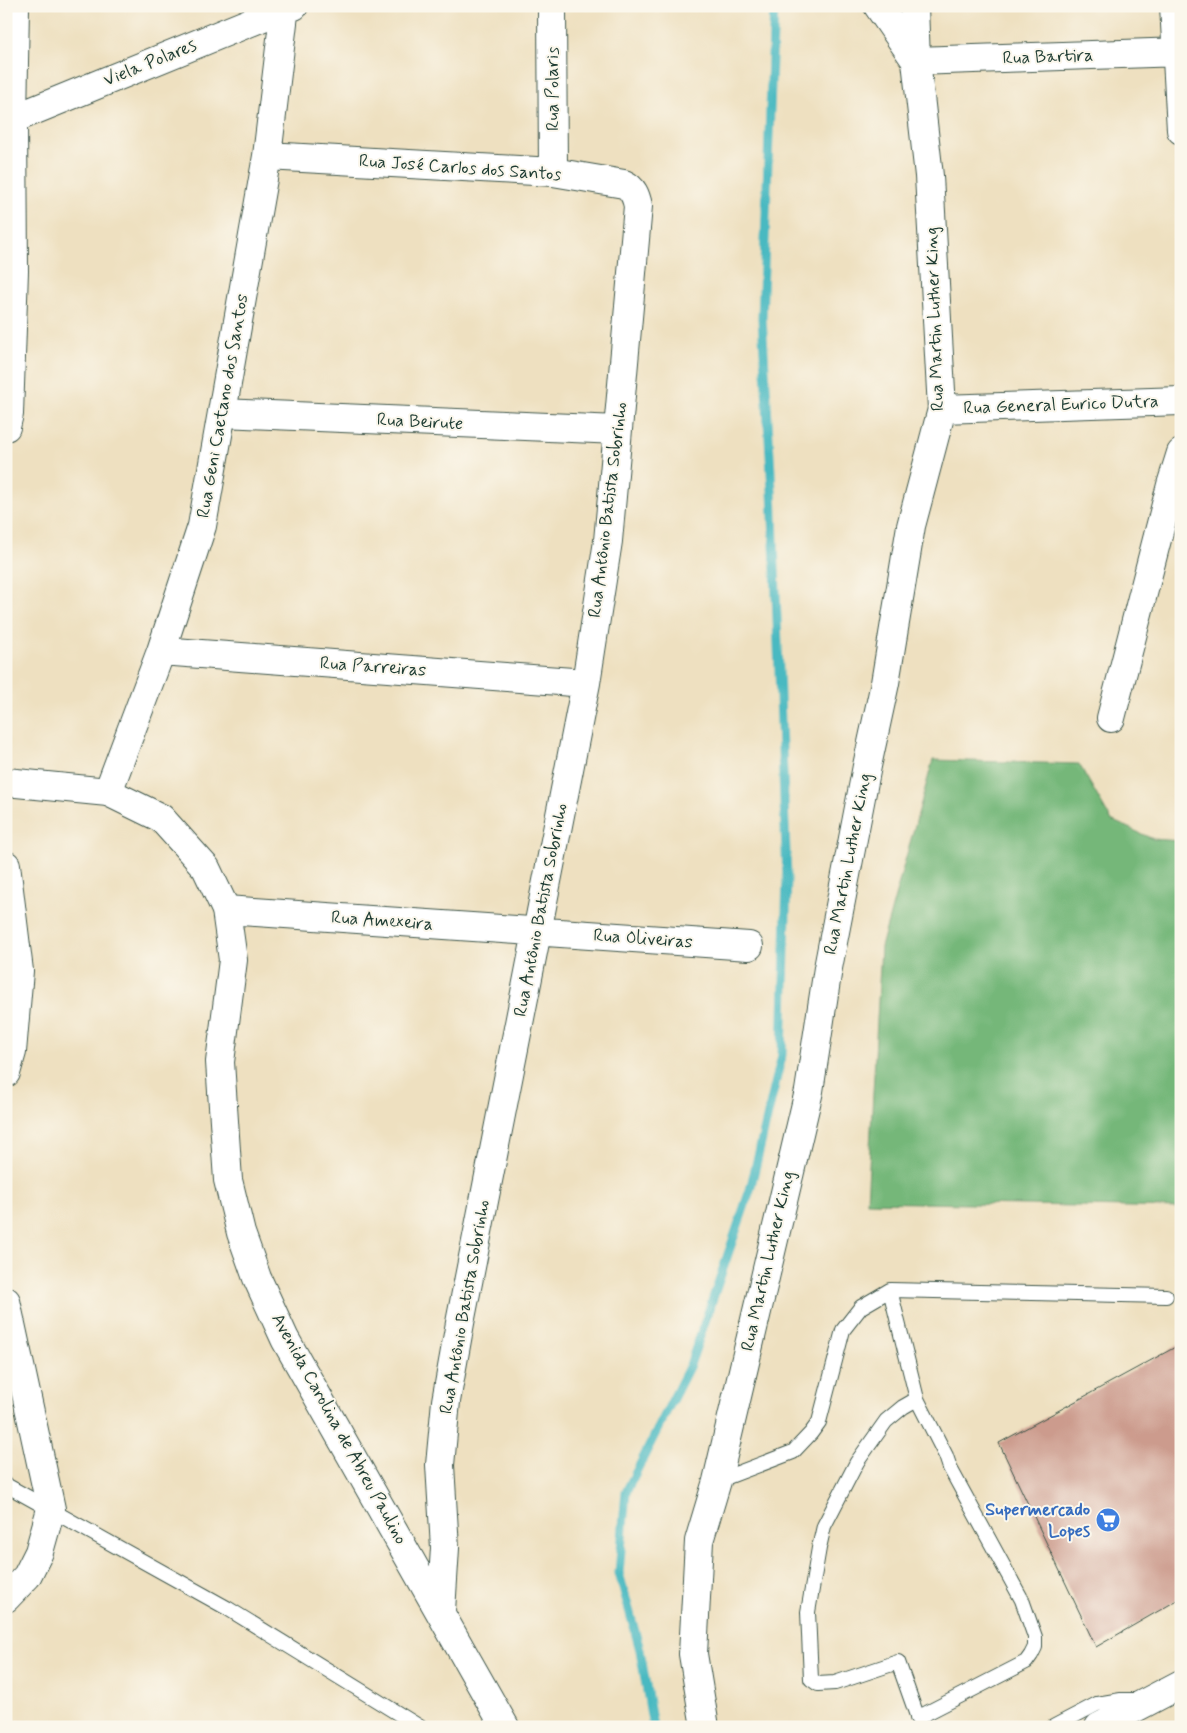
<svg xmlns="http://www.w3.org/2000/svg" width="1187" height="1733" viewBox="0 0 1187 1733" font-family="Mynerve,sans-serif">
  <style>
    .forest { fill: #75b779; stroke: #4a7a56 }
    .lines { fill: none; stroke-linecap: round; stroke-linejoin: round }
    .stream { stroke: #4ab9c1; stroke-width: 9 }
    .building { fill: #cc9b8d }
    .lane-casing { stroke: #3e5549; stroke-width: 16 }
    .street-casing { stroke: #3e5549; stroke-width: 30 }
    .primary-casing { stroke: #3e5549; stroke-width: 30 }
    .lane { stroke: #fff; stroke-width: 14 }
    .street { stroke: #fff; stroke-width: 28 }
    .primary { stroke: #fff; stroke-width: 28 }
    .labels { text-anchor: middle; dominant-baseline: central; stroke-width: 4; stroke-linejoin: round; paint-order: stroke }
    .street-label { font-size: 18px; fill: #1f3d34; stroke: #fbf7ec }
    .shop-label { font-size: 18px; font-weight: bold; fill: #366cbe; stroke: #fbf7ec; text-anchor: end }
  </style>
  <rect width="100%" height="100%" fill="#fbf7ec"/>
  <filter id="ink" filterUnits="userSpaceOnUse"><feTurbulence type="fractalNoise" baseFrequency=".02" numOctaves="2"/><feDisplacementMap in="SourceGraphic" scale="10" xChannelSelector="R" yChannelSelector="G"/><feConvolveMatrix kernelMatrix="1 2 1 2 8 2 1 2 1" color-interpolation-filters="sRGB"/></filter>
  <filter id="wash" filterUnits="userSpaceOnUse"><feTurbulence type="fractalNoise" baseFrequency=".0096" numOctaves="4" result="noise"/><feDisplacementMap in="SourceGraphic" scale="20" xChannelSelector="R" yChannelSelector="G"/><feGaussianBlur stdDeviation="1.12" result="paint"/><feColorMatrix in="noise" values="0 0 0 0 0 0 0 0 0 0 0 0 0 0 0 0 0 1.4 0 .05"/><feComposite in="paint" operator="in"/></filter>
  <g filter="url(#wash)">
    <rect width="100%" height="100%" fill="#eee0c0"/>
    <path class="forest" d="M933 760 1079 764 1111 820 1153 839 1181 841V1208L867 1202 881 947Z"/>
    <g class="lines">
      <path class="stream" d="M653 1727 640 1650 619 1573 626 1492 690 1365 750 1190 782 1055 787 877 772 490 762 318 774 6"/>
    </g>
    <g id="blocks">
      <path class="building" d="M1181 1344V1598L1096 1647 999 1443Z"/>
    </g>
  </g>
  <g filter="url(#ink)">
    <use href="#blocks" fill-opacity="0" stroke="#3e5549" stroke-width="1"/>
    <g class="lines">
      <defs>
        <path id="lane" d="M890 1290 917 1399 946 1456 950 1468 1022 1600 1035 1637V1647L1031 1655 1026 1662 917 1718
          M917 1399 903 1407 886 1421 857 1462 824 1526 819 1548 808 1612 811 1679 818 1684 835 1683 898 1662 921 1727
          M717 1481 793 1452 811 1433 819 1422 843 1330 861 1307 890 1290 1166 1296
          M6 1485 227 1608 420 1727
          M1053 1727 1097 1704 1121 1700H1140"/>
        <path id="street" d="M552 6 553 172
          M914 6 916 61 1181 52
          M1174 6 1181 130
          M6 119H13L285 8 294 6
          M267 156 553 172 624 184C633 188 636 196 638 206L608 541 586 683 460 1323 446 1401 440 1465 445 1548 441 1611
          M942 409 1181 401
          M223 413 618 430
          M6 427 9 414 14 271 13 119 15 6
          M1181 453 1171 485 1181 490
          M161 651 586 683
          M1111 718 1171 485
          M108 792 161 651 202 526 267 156 285 6
          M6 865 19 971 12 1052 6 1073
          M226 910 749 946
          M6 1301 51 1509 39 1552 27 1576 6 1598
          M705 1727 693 1654 699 1541 717 1481 809 1091 828 968 867 766 885 683 911 526 942 409 929 176 916 61 878 6"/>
        <path id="primary" d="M6 782 108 792 161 818 206 868 226 910 233 960 220 1062 228 1180 241 1233 257 1278 285 1339 505 1727
          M1099 1727 1181 1684"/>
      </defs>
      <use href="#lane" class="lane-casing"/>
      <use href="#street" class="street-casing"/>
      <use href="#primary" class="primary-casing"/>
      <use href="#lane" class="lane"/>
      <use href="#street" class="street"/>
      <use href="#primary" class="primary"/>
    </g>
  </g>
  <defs>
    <symbol id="supermarket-disc" viewBox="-11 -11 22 22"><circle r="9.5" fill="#3f7fe0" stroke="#fbf7ec"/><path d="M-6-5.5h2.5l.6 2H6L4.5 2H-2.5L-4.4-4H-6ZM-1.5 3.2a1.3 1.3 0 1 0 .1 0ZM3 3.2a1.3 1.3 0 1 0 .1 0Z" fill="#fff"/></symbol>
  </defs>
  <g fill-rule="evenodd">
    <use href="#supermarket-disc" x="1094" y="1506" width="28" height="28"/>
  </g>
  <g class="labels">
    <g class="street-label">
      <text transform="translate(1048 57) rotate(-2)">Rua Bartira</text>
      <text transform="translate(150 63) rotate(-22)">Viela Polares</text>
      <text transform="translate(553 89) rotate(-90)">Rua Polaris</text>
      <text transform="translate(460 168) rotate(4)">Rua José Carlos dos Santos</text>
      <text transform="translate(935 319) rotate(-92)">Rua Martin Luther King</text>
      <text transform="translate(1061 405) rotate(-2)">Rua General Eurico Dutra</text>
      <text transform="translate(223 406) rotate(-80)">Rua Geni Caetano dos Santos</text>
      <text transform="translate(420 422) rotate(3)">Rua Beirute</text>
      <text transform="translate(608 510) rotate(-83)">Rua Antônio Batista Sobrinho</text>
      <text transform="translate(373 667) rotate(4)">Rua Parreiras</text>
      <text transform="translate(848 864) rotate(-79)">Rua Martin Luther King</text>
      <text transform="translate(541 910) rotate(-79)">Rua Antônio Batista Sobrinho</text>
      <text transform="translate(382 921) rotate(4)">Rua Amexeira</text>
      <text transform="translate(643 939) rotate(4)">Rua Oliveiras</text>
      <text transform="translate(768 1261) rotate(-77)">Rua Martin Luther King</text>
      <text transform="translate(465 1307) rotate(-80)">Rua Antônio Batista Sobrinho</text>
      <text transform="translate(339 1429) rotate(61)">Avenida Carolina de Abreu Paulino</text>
    </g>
    <g class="shop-label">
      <text x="1090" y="1510">Supermercado<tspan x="1090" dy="21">Lopes</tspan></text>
    </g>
  </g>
  <rect width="1187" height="1733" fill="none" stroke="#fbf7ec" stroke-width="25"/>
</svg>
